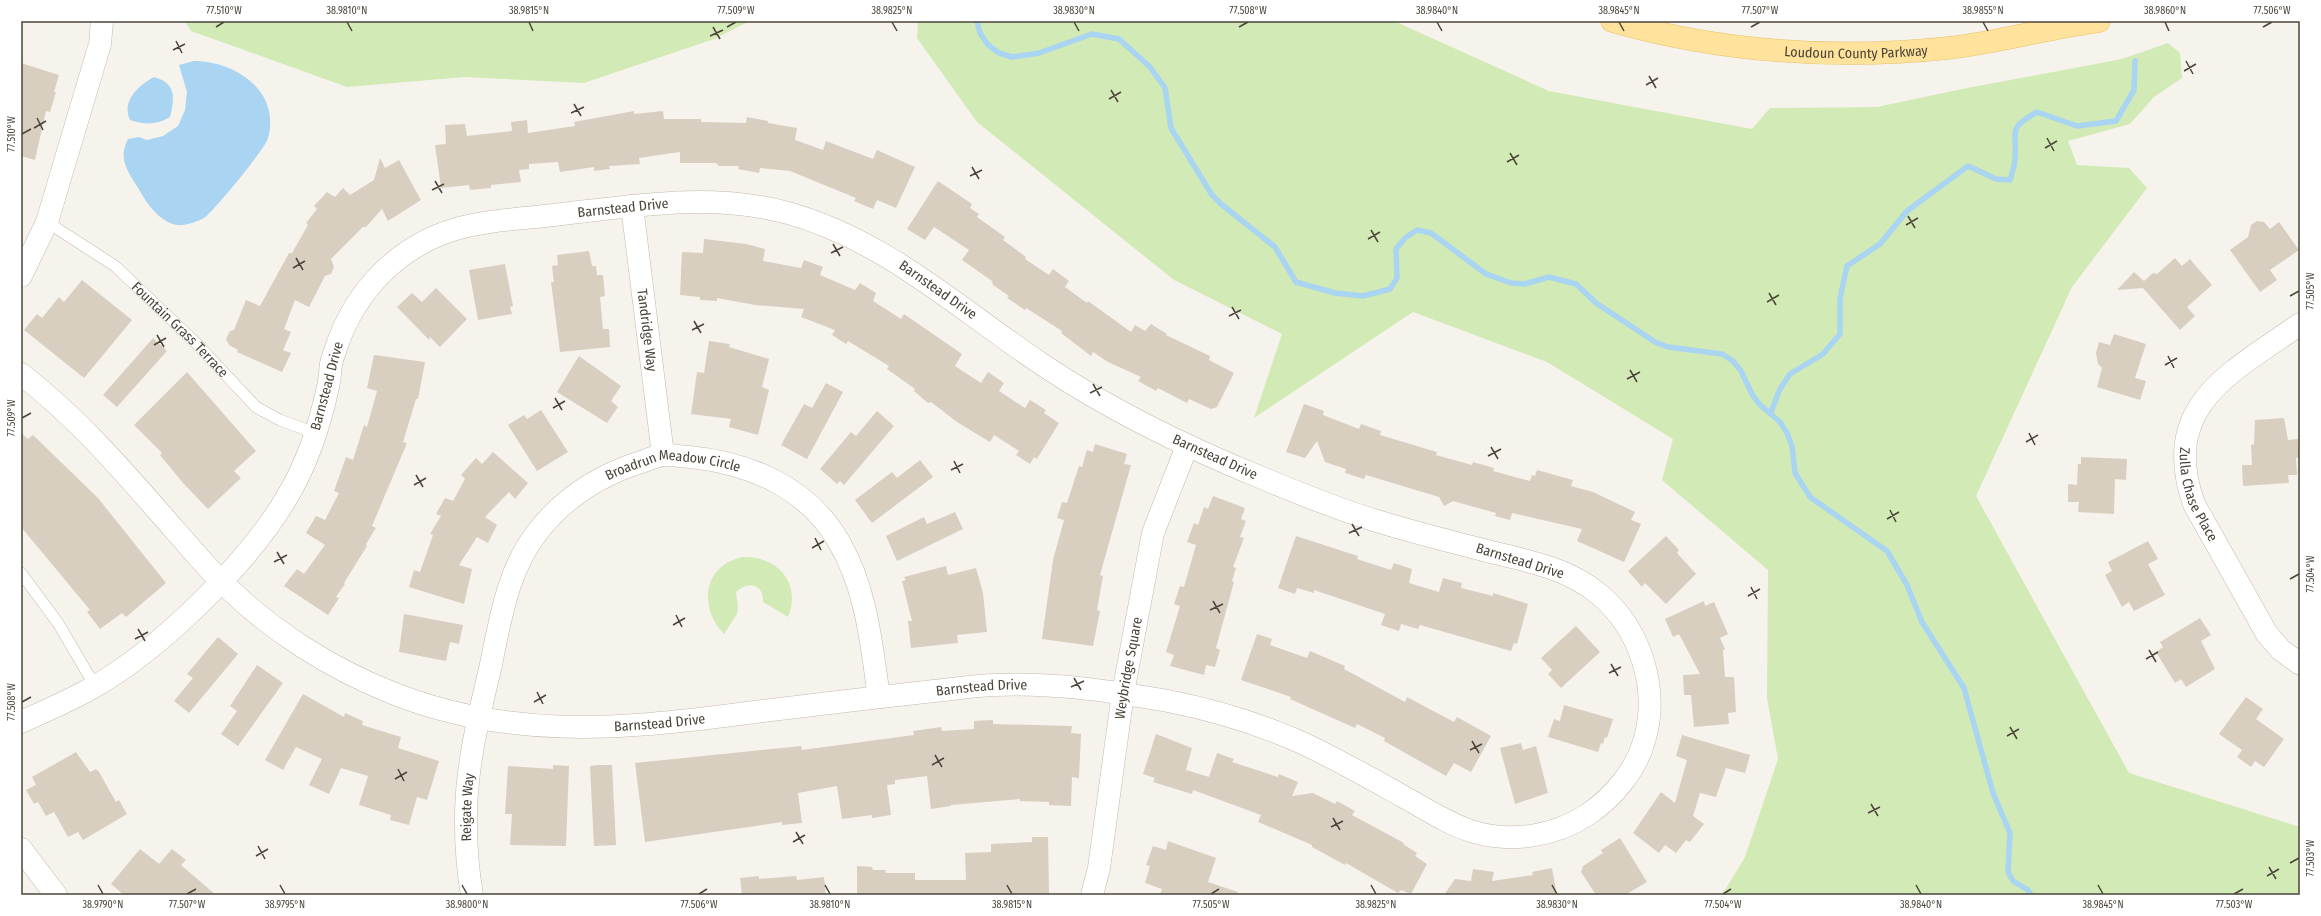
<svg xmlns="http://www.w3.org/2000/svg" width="2321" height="916" viewBox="0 0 2321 916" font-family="'Fira Sans Condensed',sans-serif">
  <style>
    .green { fill: #d2eab5 }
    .water { fill: #a9d4f2 }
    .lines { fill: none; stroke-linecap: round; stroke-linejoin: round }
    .stream { stroke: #a9d4f2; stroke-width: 5.5 }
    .building { fill: #d8cfc1 }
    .lane-casing { stroke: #c2bbae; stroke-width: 12 }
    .street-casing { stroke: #c2bbae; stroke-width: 23 }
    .primary-casing { stroke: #e6c16a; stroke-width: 23 }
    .lane { stroke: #fff; stroke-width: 11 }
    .street { stroke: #fff; stroke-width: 22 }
    .primary { stroke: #ffe39c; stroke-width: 22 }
    .ticks { fill: none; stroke: #4b4439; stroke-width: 1.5 }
    .labels { text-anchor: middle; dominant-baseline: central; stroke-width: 3.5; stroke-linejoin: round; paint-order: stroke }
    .street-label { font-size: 14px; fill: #4b4439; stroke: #fff }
    .neatline { fill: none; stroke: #4b4439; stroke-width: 1.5 }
    .ticks-label { font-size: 10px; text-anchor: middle; fill: #4b4439 }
  </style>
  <rect width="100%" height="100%" fill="#f6f3ec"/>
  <path class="green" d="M185 21H750L714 39 584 83 465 77 347 87 191 31Z
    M918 21H1394L1549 91 1752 129 1770 108 1877 107 1962 89 2122 59 2168 43 2180 53 2182 78 2154 97 2130 124 2068 141 2077 165 2129 168 2147 188 2072 287 1976 496 2129 773 2300 827V895H1722L1745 857 1778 759 1767 698 1768 570 1662 480 1673 439 1547 362 1413 312 1254 418 1282 334 1174 280 977 122 917 38Z
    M743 557C777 556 802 583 788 617L763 602C764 584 748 580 736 592L738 607 737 614 724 634C698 607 703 565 743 557Z"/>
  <path class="water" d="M194 61C236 61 281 92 268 138 266 148 213 212 204 218 199 221 189 224 183 225 164 227 148 206 140 191 129 173 117 160 128 139L139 137 147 140 163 136 178 126 185 110 187 92 179 65Z
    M154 77C176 83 175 97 170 117 156 125 145 125 130 120 121 101 139 85 154 77Z"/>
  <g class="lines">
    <path class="stream" d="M977 21 980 33 988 45 999 53 1012 57 1039 53 1092 34 1119 39 1150 67 1165 88 1171 128 1212 195 1221 204 1275 247 1296 282 1335 293 1363 296 1390 289 1397 278 1396 249 1405 238 1417 230 1431 233 1486 274 1511 283 1525 284 1549 277 1576 284 1596 303 1655 342 1668 347 1722 354 1733 361 1741 371 1752 394 1759 404 1780 422 1787 433 1792 446 1795 473 1810 497 1887 551 1907 585 1922 622 1964 688 1993 793 2010 833 2008 872 2013 881 2028 890 2031 895
      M1771 412 1780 389 1790 374 1823 354 1840 334V298L1847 266 1880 244 1907 211 1968 166 1996 179 2010 180C2012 173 2015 165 2015 158 2017 130 2007 129 2037 112L2077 126 2116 121 2134 90 2135 61"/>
  </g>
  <path class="building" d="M21 63 59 75 54 92H56L50 112 46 111 35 160 21 156Z
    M634 111V114L663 111 664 119H701V122L746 123 747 117 768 121V123L797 128 795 140 823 150 826 141 873 159 877 150 915 167 896 208 877 200 873 209 854 201 856 198 790 171 760 168 759 173 738 169 739 166H719L716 163H680V152L639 158 640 164 609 166 610 169 594 171V167L560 172 558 162 529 164V169L519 170 521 182 491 185V188L470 190 469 185 441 188 435 145 446 144 445 125 465 124 467 136 512 131 511 122 527 120 528 133 575 126 574 122Z
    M380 158 385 168 399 160 421 200 388 221 382 209 366 227H363L331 259 334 267 331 274 325 276 309 307 295 300 284 329 291 332 283 350 291 353 282 372 237 352 238 350 229 345 226 339 230 331 234 330 246 300 260 306 289 253H292L308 225 306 223 317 209 314 206 327 192 335 197 343 188 350 195 374 180Z
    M938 181 972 204 970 208 979 214 977 217 1005 237 1003 240 1026 257 1025 259 1049 275 1053 269 1069 281 1065 287 1087 303 1088 301 1131 332 1135 325 1145 331 1151 324 1167 334 1166 335 1210 356 1209 360 1234 373 1217 407 1211 409 1189 399 1187 403 1158 388 1156 391 1138 381 1141 377 1108 362 1093 352 1091 356 1061 333 1062 331 1026 308 1025 310 1007 298 1009 296 993 285 992 281 962 260 969 250 934 227 925 240 907 229Z
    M2257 221 2264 222 2270 229 2279 222 2299 250 2270 270 2277 280 2260 292 2230 250 2248 237 2251 225Z
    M704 239 746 244 765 249 763 261 801 268 804 260 823 267 820 275 855 290 860 283 876 293 873 301 901 319 904 314 962 354 955 366 981 383 988 372 1004 383 999 391 1025 408 1030 400 1046 410 1044 413 1059 423 1037 459 1034 457 1030 464 1016 455 1019 451 994 435 990 442 957 422 931 402 928 403 914 391 915 389 887 369 889 366 848 341 846 344 832 335 835 330 801 317 804 309 755 305 717 298V301L700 300V297L680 295 682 252 703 253Z
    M589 251 592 266H596L597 275H603L605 296 600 297 603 329H609L610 347 560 352 551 282H554L552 266 558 265 557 255Z
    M2175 258 2182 266 2190 259 2212 285 2187 307 2195 316 2180 330 2143 288 2117 290 2134 272 2144 281 2153 273 2157 274Z
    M505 264 513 306 510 307 512 314 478 320 469 270Z
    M82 280 132 320 84 378 24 330 37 314 42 318 59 297 64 302Z
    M436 288 467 319 440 347 430 337 429 340 397 307 412 293 422 302Z
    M2114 334 2146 344 2135 378 2146 381 2140 400 2097 387 2102 368 2098 364 2096 353 2099 342 2110 345Z
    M153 338 167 351 117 407 103 395Z
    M709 341 730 344 729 347 769 359 762 387 769 390 758 435 729 427 731 419 691 414 697 372 704 373Z
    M374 355 425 362 418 399H416L403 442 407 443 372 526 376 528 366 544 367 546 344 583 345 584 336 597 339 598 328 615 284 586 297 569 304 574 325 545 306 533 316 516 325 520 339 493 334 491 346 457 353 460 364 425 367 427 377 391 367 388Z
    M579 356 621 386 611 401 618 407 607 423 557 392Z
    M187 372 256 451 234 471 241 478 208 509 183 483 160 455 162 453 134 425Z
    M826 383 843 392 807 459 781 445 804 404 812 408Z
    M1304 404 1324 411 1323 415 1359 429 1361 424 1381 431 1380 435 1437 452 1436 455 1472 465 1473 462 1494 468 1493 471 1530 481 1532 475 1535 476 1537 470 1573 480 1571 486 1593 492 1635 512 1631 520 1641 524 1624 562 1577 541 1582 529 1512 513 1510 520 1495 516 1496 513 1453 501 1444 506 1439 497 1366 475 1364 479 1345 473 1346 469 1325 462 1317 441 1305 458 1286 452Z
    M541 410 568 452 537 471 508 425 524 415 527 419Z
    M877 411 894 426 844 485 840 481 837 484 820 469 851 432 856 436Z
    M2284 418 2288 440 2298 439 2300 457 2296 458 2297 475H2288L2289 483 2243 486 2242 465H2252L2251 445 2254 444 2255 420Z
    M21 433 28 439 33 435 98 498 166 583 126 617 122 613 100 629 87 612 90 610 21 527Z
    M1095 444 1127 454 1124 464 1131 465 1100 575 1103 576 1097 610 1100 611 1093 646 1042 639 1053 560 1064 520 1057 518 1062 502 1067 503 1079 466 1082 467 1087 450 1093 452Z
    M493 452 528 483 515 499 509 492 485 517 497 525 488 543 477 537 459 565 472 569 464 604 409 587 414 570 420 572 433 535 430 534 441 516 436 514 445 498 453 501 465 479 461 475 476 458 482 464Z
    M2081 457 2127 459 2126 480 2115 479 2114 514 2078 512 2079 502H2068V484L2077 485 2078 464H2081Z
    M920 460 933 477 872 523 855 500 892 472 897 478Z
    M1213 496 1245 508 1241 519 1246 521 1240 537 1244 538 1233 567 1236 568 1232 581 1234 582 1216 648 1220 650 1215 667 1206 665 1204 675 1170 666 1174 655 1166 652 1180 606 1174 604 1180 586 1184 587 1196 545 1187 542 1194 523 1198 525 1204 507 1208 509Z
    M955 512 963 529 897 561 886 536 924 517 927 524Z
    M1296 536 1358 556 1357 559 1391 570 1394 563 1412 569 1409 583 1439 592 1443 578 1462 583 1461 588 1493 596V593L1528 604 1517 644 1514 643 1511 651 1420 625 1418 629 1401 624 1399 631 1381 625 1385 614 1314 590V593L1297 588 1295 594 1278 588Z
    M1666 536 1679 550 1677 553 1696 574 1666 604 1645 583 1642 587 1628 571Z
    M2148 541 2158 559 2148 564 2165 595 2134 611 2129 602 2122 607 2105 575 2112 571 2108 562Z
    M946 566 948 575 976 568 983 593 987 632 957 635 958 643 911 648 908 621H912L902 581 906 580 904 577Z
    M1704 601 1705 606 1714 602 1728 634 1720 638 1725 649 1723 650 1725 677H1734L1736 712 1728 713 1729 724 1694 727 1691 695H1684L1683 675 1700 674 1679 634 1673 637 1665 619Z
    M404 614 463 625 459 644 450 642 446 661 399 652Z
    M2200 618 2211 635 2201 641 2215 669 2186 687 2181 679 2175 683 2156 652 2163 647 2160 642Z
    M1576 626 1600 652 1561 688 1548 674 1552 670 1541 658Z
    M1257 634 1272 639 1270 645 1307 658 1310 651 1345 666 1344 669 1405 702 1407 697 1454 722 1457 717 1491 736 1471 772 1454 763 1446 776 1384 741 1385 738 1357 724 1355 728 1290 699 1291 697 1241 680Z
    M218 637 238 654 189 713 174 701 193 678 187 674Z
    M257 665 283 683 238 746 221 734 237 711 230 706Z
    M303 694 344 717 345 713 363 721 362 725 401 737 398 748 439 761 427 800 417 797 409 825 390 820 391 815 359 805 368 776 341 768 329 794 309 785 322 759 296 747 283 770 265 760Z
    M2246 697 2263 709 2256 719 2284 739 2264 767 2255 761 2251 767 2237 757 2242 750 2219 734Z
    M1564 705 1613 719 1607 738 1605 737 1603 744 1601 743 1598 752 1548 737 1554 719 1560 721Z
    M993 720V724L1072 726 1071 733 1081 734 1079 778 1072 777 1071 806 1049 805V802L1020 801V799L951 805V806L931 809 927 776 895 780V784L887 785 891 815 872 818V815L842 819 837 786 798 793 802 823 782 825V822L645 842 635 763 801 746 802 750 914 735 913 731 941 727 942 731 974 729V721Z
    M1156 734 1192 748 1186 770 1209 777 1217 753 1234 759 1232 762 1278 777 1279 774 1298 782 1292 796 1313 793 1335 804 1337 801 1355 811 1352 815 1404 843 1403 844 1417 853 1415 856 1427 864 1411 894 1401 890 1398 893 1346 863 1345 865 1312 847V845L1258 822 1261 815 1193 790 1192 794 1153 782 1155 778 1143 774Z
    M1682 735 1750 755 1745 773 1726 768 1716 797 1700 793 1693 816 1704 824 1690 842 1686 840 1676 853 1665 845 1659 853 1633 833 1661 792 1675 803 1687 760 1676 756Z
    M1521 743 1523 750 1536 746 1548 793 1515 804 1500 748Z
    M76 752 90 772 96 769 99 772 116 802 119 800 127 814 83 840 78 832 68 837 54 812 46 816 38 802 34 804 26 790 36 785 32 777Z
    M553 765 569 766 566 846 510 845 512 814H505L508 766 553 769Z
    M597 765H612L616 845 594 846 590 766Z
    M1032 837H1048L1049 895H857V866L872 867 873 870H885L886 873H915V880H966L965 853 991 852V844L1032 842Z
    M1620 838 1647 882 1625 895H1596L1581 872 1583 866 1603 853 1601 850Z
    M1168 841 1216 858 1208 882 1238 892 1237 895H1160L1162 889 1145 883 1150 866 1146 865 1153 846 1166 850Z
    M140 849 159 864 172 849 186 860 181 865 216 895H124L111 884Z
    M1552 868 1557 895H1444L1455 879 1471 881 1473 869 1494 872 1492 881 1533 875 1532 872Z
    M759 876V879L796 876 797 880 824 877 826 895H742L740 878Z"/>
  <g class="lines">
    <defs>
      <g id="lane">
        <path id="s1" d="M47 222 115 266 196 343 256 407 280 420 315 433"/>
        <path d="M21 573 58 623 95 686"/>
      </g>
      <g id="street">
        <path id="s2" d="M632 206 663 455"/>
        <path d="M21 276 47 222 100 44 102 21"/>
        <path id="s3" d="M2300 324C2231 373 2159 405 2194 504L2267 634 2281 650 2300 664"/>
        <path id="s4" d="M21 374C79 419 125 473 173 528 190 547 207 568 226 586 272 631 330 668 390 692 506 739 618 730 739 714 804 706 869 698 934 691 953 689 973 686 993 685 1052 682 1110 691 1168 701 1214 710 1257 723 1300 742 1335 758 1370 778 1404 797 1426 809 1450 825 1474 832 1512 843 1555 836 1587 815 1614 797 1637 769 1645 738 1659 687 1640 629 1600 595 1570 569 1529 561 1491 552 1453 542 1415 533 1377 521 1340 510 1303 495 1267 480 1188 448 1111 411 1040 363 958 308 885 240 788 213 711 192 632 206 554 215 521 219 487 220 456 229 398 246 355 291 336 348 327 374 333 360 328 387 320 424 307 464 287 497 248 564 159 650 92 688 69 701 45 711 21 722"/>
        <path d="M21 849 56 895"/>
        <path id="s5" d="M472 895C468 872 466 847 466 824 465 772 478 719 490 669 500 622 507 569 539 530 566 496 600 475 641 462 648 460 655 456 662 455 671 454 681 457 689 457 749 463 808 487 839 542 867 590 871 643 879 697"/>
        <path id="s6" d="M1092 895 1099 868 1123 693 1153 533 1187 446"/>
      </g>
      <g id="primary">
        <path id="s7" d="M1612 21C1720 52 1836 60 1948 48 1999 42 2048 28 2099 21"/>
      </g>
    </defs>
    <use href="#lane" class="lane-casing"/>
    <use href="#street" class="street-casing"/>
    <use href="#primary" class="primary-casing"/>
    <use href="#lane" class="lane"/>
    <use href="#street" class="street"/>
    <use href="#primary" class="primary"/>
  </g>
  <path class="ticks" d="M347 22 352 31M529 22 533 31M892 22 897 31M1074 22 1079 31M1437 22 1442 31M1619 22 1624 31M1983 22 1988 31M2165 22 2169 31M216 27 224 22M713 27 720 39M727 27 736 22M1239 27 1248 22M1751 27 1760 22M2263 27 2272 22M710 36 723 30M176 41 182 53M173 50 185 44M2186 61 2193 74M2184 71 2196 64M1649 76 1656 88M1646 85 1658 78M1111 90 1118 102M1109 99 1121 92M574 104 581 116M571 113 584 107M37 118 43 130M34 128 46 121M22 134 31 129M2047 138 2054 151M2045 148 2057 141M1510 153 1517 165M1507 162 1519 155M972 167 979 179M970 176 982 170M435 181 442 193M432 190 444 184M1908 216 1915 228M1906 225 1918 218M1371 230 1378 242M1368 239 1380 232M833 244 840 256M831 253 843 247M296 258 303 270M293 268 305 261M1769 293 1776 305M2290 296 2299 291M1767 302 1779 295M1232 307 1239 319M1229 316 1241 310M694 321 701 333M692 330 704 324M157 335 164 347M154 345 166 338M2168 356 2174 368M2165 365 2177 358M1630 370 1637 382M1627 379 1640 372M1093 384 1100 396M1090 393 1102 387M555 398 562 410M553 408 565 401M22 418 31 413M2029 433 2035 445M2026 442 2038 435M1491 447 1498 459M1488 456 1501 449M954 461 960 473M951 470 963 464M416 475 423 487M414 485 426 478M1890 510 1896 522M1887 519 1899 512M1352 524 1359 536M1349 533 1362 527M815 538 821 550M812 548 824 541M277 552 284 564M274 562 287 555M2290 579 2299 574M1751 587 1757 599M1748 596 1760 589M1213 601 1220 613M1210 610 1223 604M676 615 682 627M673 625 685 618M138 629 145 641M135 639 148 632M2149 650 2156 662M2146 659 2158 652M1611 664 1618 676M1609 673 1621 667M1074 678 1081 690M1071 687 1084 681M537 692 543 704M22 702 31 697M534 702 546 695M2010 727 2017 739M2007 736 2019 729M1472 741 1479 753M1470 750 1482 744M935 755 942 767M932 765 944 758M398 769 404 781M395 779 407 772M1871 804 1878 816M1868 813 1880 807M1333 818 1340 830M1331 827 1343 821M796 832 803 844M793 842 805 835M258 846 265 859M256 856 268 849M2290 863 2299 858M2269 867 2276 879M2267 876 2279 869M98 885 103 894M280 885 285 894M462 885 467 894M825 885 830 894M1007 885 1012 894M1371 885 1376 894M1552 885 1557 894M1916 885 1921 894M2098 885 2103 894M187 894 196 889M699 894 707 889M1211 894 1219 889M1723 894 1731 889M2234 894 2243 889"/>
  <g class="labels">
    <g class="street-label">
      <text stroke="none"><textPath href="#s7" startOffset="247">Loudoun County Parkway</textPath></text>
      <text transform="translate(623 208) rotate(-6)">Barnstead Drive</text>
      <text transform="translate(938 290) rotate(35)">Barnstead Drive</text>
      <text stroke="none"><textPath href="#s1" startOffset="172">Fountain Grass Terrace</textPath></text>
      <text stroke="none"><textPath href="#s2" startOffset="125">Tandridge Way</textPath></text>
      <text transform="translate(327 386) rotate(-75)">Barnstead Drive</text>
      <text transform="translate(1215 457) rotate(24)">Barnstead Drive</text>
      <text stroke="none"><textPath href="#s5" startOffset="534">Broadrun Meadow Circle</textPath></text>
      <text stroke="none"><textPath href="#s3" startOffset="224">Zulla Chase Place</textPath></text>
      <text transform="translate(1520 561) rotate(17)">Barnstead Drive</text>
      <text stroke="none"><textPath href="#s6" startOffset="230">Weybridge Square</textPath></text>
      <text stroke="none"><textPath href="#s4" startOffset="1090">Barnstead Drive</textPath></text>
      <text stroke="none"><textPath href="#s4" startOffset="766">Barnstead Drive</textPath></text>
      <text stroke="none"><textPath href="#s5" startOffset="88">Reigate Way</textPath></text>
    </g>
  </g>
  <rect width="2321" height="916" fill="none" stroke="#ffffff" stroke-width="44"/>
  <rect x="22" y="22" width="2277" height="872" class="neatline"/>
  <g class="ticks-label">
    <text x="224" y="14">77.510°W</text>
    <text x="347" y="14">38.9810°N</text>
    <text x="529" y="14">38.9815°N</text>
    <text x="736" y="14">77.509°W</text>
    <text x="892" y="14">38.9825°N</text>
    <text x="1074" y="14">38.9830°N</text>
    <text x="1248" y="14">77.508°W</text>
    <text x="1437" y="14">38.9840°N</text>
    <text x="1619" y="14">38.9845°N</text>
    <text x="1760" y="14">77.507°W</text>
    <text x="1983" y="14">38.9855°N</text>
    <text x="2165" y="14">38.9860°N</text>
    <text x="2272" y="14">77.506°W</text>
    <text transform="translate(11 134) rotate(-90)" y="4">77.510°W</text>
    <text transform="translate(2310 291) rotate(-90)" y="4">77.505°W</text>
    <text transform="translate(11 418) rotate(-90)" y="4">77.509°W</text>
    <text transform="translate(2310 574) rotate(-90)" y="4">77.504°W</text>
    <text transform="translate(11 702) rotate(-90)" y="4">77.508°W</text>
    <text transform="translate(2310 858) rotate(-90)" y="4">77.503°W</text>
    <text x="103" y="908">38.9790°N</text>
    <text x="187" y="908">77.507°W</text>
    <text x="285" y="908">38.9795°N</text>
    <text x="467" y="908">38.9800°N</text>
    <text x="699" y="908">77.506°W</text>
    <text x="830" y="908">38.9810°N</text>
    <text x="1012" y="908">38.9815°N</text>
    <text x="1211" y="908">77.505°W</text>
    <text x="1376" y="908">38.9825°N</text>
    <text x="1557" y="908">38.9830°N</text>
    <text x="1723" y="908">77.504°W</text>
    <text x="1921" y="908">38.9840°N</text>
    <text x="2103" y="908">38.9845°N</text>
    <text x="2234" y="908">77.503°W</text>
  </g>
</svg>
